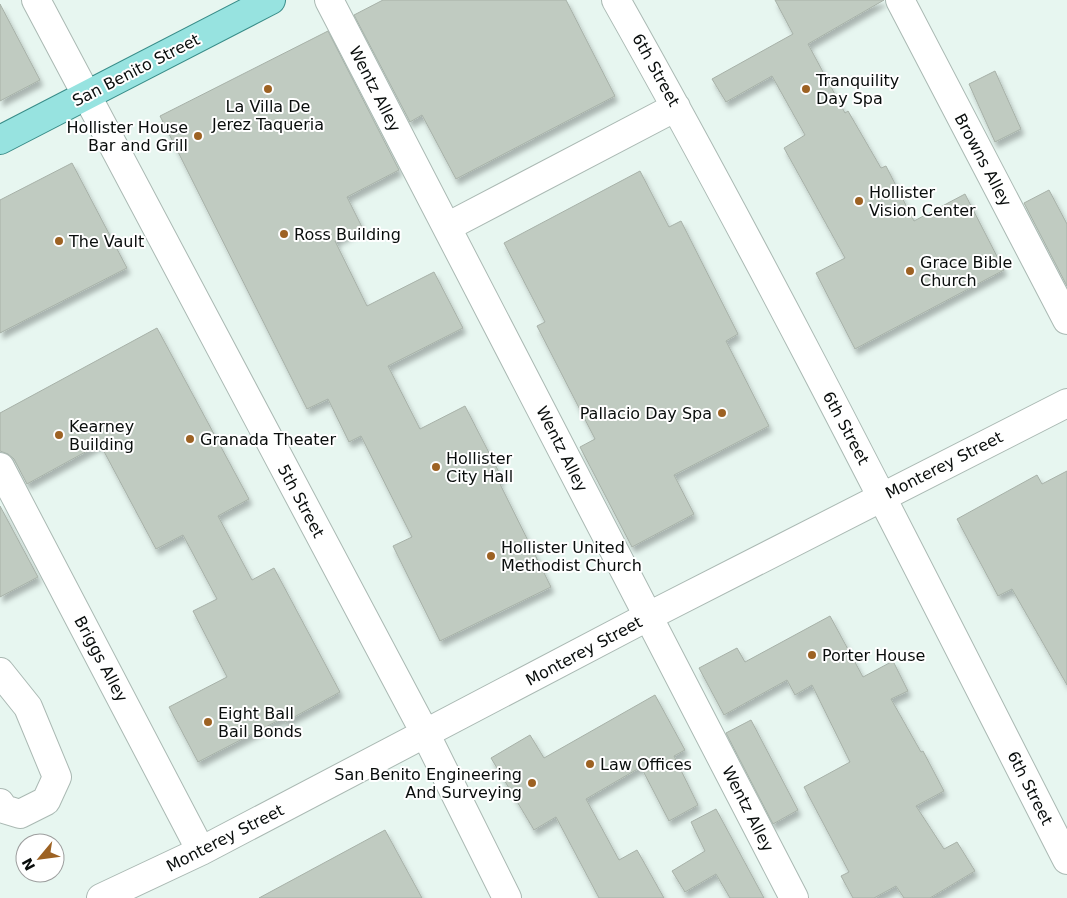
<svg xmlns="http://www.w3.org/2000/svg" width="1067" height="898" viewBox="0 0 1067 898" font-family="'DejaVu Sans',sans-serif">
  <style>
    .building { fill: #c0cbc1; stroke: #a7b1a8; filter: url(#shadow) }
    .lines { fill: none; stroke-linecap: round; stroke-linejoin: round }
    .minor-casing { stroke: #aab9b3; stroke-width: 30 }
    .major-casing { stroke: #388c88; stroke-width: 30 }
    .minor { stroke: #fff; stroke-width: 28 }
    .major { stroke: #97e3e0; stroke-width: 28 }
    .poi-dot { fill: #9d6223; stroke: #fff; stroke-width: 2 }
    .labels { text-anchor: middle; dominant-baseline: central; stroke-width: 4; stroke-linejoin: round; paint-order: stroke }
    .street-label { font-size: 16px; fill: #090d0c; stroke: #fff }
    .poi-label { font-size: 16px; fill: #090d0c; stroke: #fff; text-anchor: start }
  </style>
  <defs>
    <filter id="shadow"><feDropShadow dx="3" dy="5.5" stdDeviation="2.5" flood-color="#0004"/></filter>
  </defs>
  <rect width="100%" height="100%" fill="#e7f6f0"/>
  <path class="building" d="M383 0H566L615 96 456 179 422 115 410 122 354 15Z
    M775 0H884L808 44 845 113 848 111 881 168 886 166 914 221 965 194 1004 270 855 349 816 273 845 258 784 148 805 135 772 76 726 102 712 79 793 34Z
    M0 4 40 80 0 101Z
    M328 31 399 170 347 197 362 227 335 241 367 306 434 272 463 328 388 366 420 429 465 406 502 478 498 480 551 587 440 641 393 546 412 537 361 436 349 442 328 399 307 409 160 116Z
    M995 71 1021 129 995 142 969 84Z
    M72 163 127 268 0 333V200Z
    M640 171 669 227 681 221 738 334 726 341 769 426 674 475 694 514 632 547 580 447 595 439 537 326 545 322 504 243Z
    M1049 190 1067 224V286L1024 203Z
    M157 328 249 499 218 516 252 580 274 568 340 692 285 722 283 718 198 762 169 707 227 677 193 611 217 599 183 535 156 549 100 444 27 484 14 459 8 454 0 451V413Z
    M1067 471V685L1012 589 998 596 957 519 1037 475 1042 484Z
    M0 506 38 577 0 597Z
    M830 616 863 677 893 661 908 691 891 699 921 752 923 751 944 791 916 806 944 849 957 842 975 871 930 898H904L896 886 874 898H853L841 876 849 872 804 787 850 762 812 685 795 695 787 680 724 715 699 668 737 648 745 662Z
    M655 695 685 750 674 756 698 805 669 821 641 767 586 799 619 860 637 850 664 898H599L556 817 534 830 491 758 530 735 544 758Z
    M751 720 798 810 773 824 726 733Z
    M716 809 764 898H730L716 874 685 892 672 871 705 851 691 822Z
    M385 830 422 898H259Z"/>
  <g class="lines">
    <defs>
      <path id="minor" d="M36 0 426 735 507 898
        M329 0 794 898
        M616 0C775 282 920 572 1067 860
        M900 0 1067 320
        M447 227 676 107
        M0 467 201 851
        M0 672 28 707 57 777 46 801 20 814 4 809 0 803
        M101 898 201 851 649 616 1067 403"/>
      <path id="major" d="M0 140 271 0"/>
    </defs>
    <use href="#minor" class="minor-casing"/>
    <use href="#major" class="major-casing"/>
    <use href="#minor" class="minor"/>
    <use href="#major" class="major"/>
  </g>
  <g class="poi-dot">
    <circle cx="268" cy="89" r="5"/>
    <circle cx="806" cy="89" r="5"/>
    <circle cx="198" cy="136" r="5"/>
    <circle cx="859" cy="201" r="5"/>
    <circle cx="284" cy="234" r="5"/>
    <circle cx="59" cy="241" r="5"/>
    <circle cx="910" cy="271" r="5"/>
    <circle cx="722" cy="413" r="5"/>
    <circle cx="59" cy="435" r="5"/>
    <circle cx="190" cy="439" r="5"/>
    <circle cx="436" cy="467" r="5"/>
    <circle cx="491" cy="556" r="5"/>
    <circle cx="812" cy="655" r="5"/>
    <circle cx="208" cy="722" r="5"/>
    <circle cx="590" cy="764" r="5"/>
    <circle cx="532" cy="783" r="5"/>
  </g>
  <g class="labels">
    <g class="street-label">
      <text transform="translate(136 70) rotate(-27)">San Benito Street</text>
      <text transform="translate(656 70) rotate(61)">6th Street</text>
      <text transform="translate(375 89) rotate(63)">Wentz Alley</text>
      <text transform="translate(983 160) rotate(62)">Browns Alley</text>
      <text transform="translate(846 428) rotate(62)">6th Street</text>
      <text transform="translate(562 449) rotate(63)">Wentz Alley</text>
      <text transform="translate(944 465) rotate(-27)">Monterey Street</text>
      <text transform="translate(301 501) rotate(62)">5th Street</text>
      <text transform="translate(584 651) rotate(-28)">Monterey Street</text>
      <text transform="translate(101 659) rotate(62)">Briggs Alley</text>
      <text transform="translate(1030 788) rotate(63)">6th Street</text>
      <text transform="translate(748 809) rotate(63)">Wentz Alley</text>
      <text transform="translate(225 838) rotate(-27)">Monterey Street</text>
    </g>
    <g class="poi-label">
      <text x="816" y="80">Tranquility<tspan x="816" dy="18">Day Spa</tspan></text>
      <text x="268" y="106" text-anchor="middle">La Villa De<tspan x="268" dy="18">Jerez Taqueria</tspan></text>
      <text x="188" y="127" text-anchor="end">Hollister House<tspan x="188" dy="18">Bar and Grill</tspan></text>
      <text x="869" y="192">Hollister<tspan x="869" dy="18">Vision Center</tspan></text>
      <text x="294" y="234">Ross Building</text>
      <text x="69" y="241">The Vault</text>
      <text x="920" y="262">Grace Bible<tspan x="920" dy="18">Church</tspan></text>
      <text x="712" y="413" text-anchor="end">Pallacio Day Spa</text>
      <text x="69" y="426">Kearney<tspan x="69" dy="18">Building</tspan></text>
      <text x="200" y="439">Granada Theater</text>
      <text x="446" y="458">Hollister<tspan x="446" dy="18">City Hall</tspan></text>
      <text x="501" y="547">Hollister United<tspan x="501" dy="18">Methodist Church</tspan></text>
      <text x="822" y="655">Porter House</text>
      <text x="218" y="713">Eight Ball<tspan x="218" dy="18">Bail Bonds</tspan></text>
      <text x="600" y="764">Law Offices</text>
      <text x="522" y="774" text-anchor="end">San Benito Engineering<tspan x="522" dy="18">And Surveying</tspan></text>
    </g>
  </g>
  <g transform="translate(40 858) rotate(241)"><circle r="24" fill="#ffffff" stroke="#9d9e9e"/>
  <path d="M0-4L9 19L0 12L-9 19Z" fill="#9d6223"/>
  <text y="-8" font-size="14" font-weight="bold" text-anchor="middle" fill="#090d0c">N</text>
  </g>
</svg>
